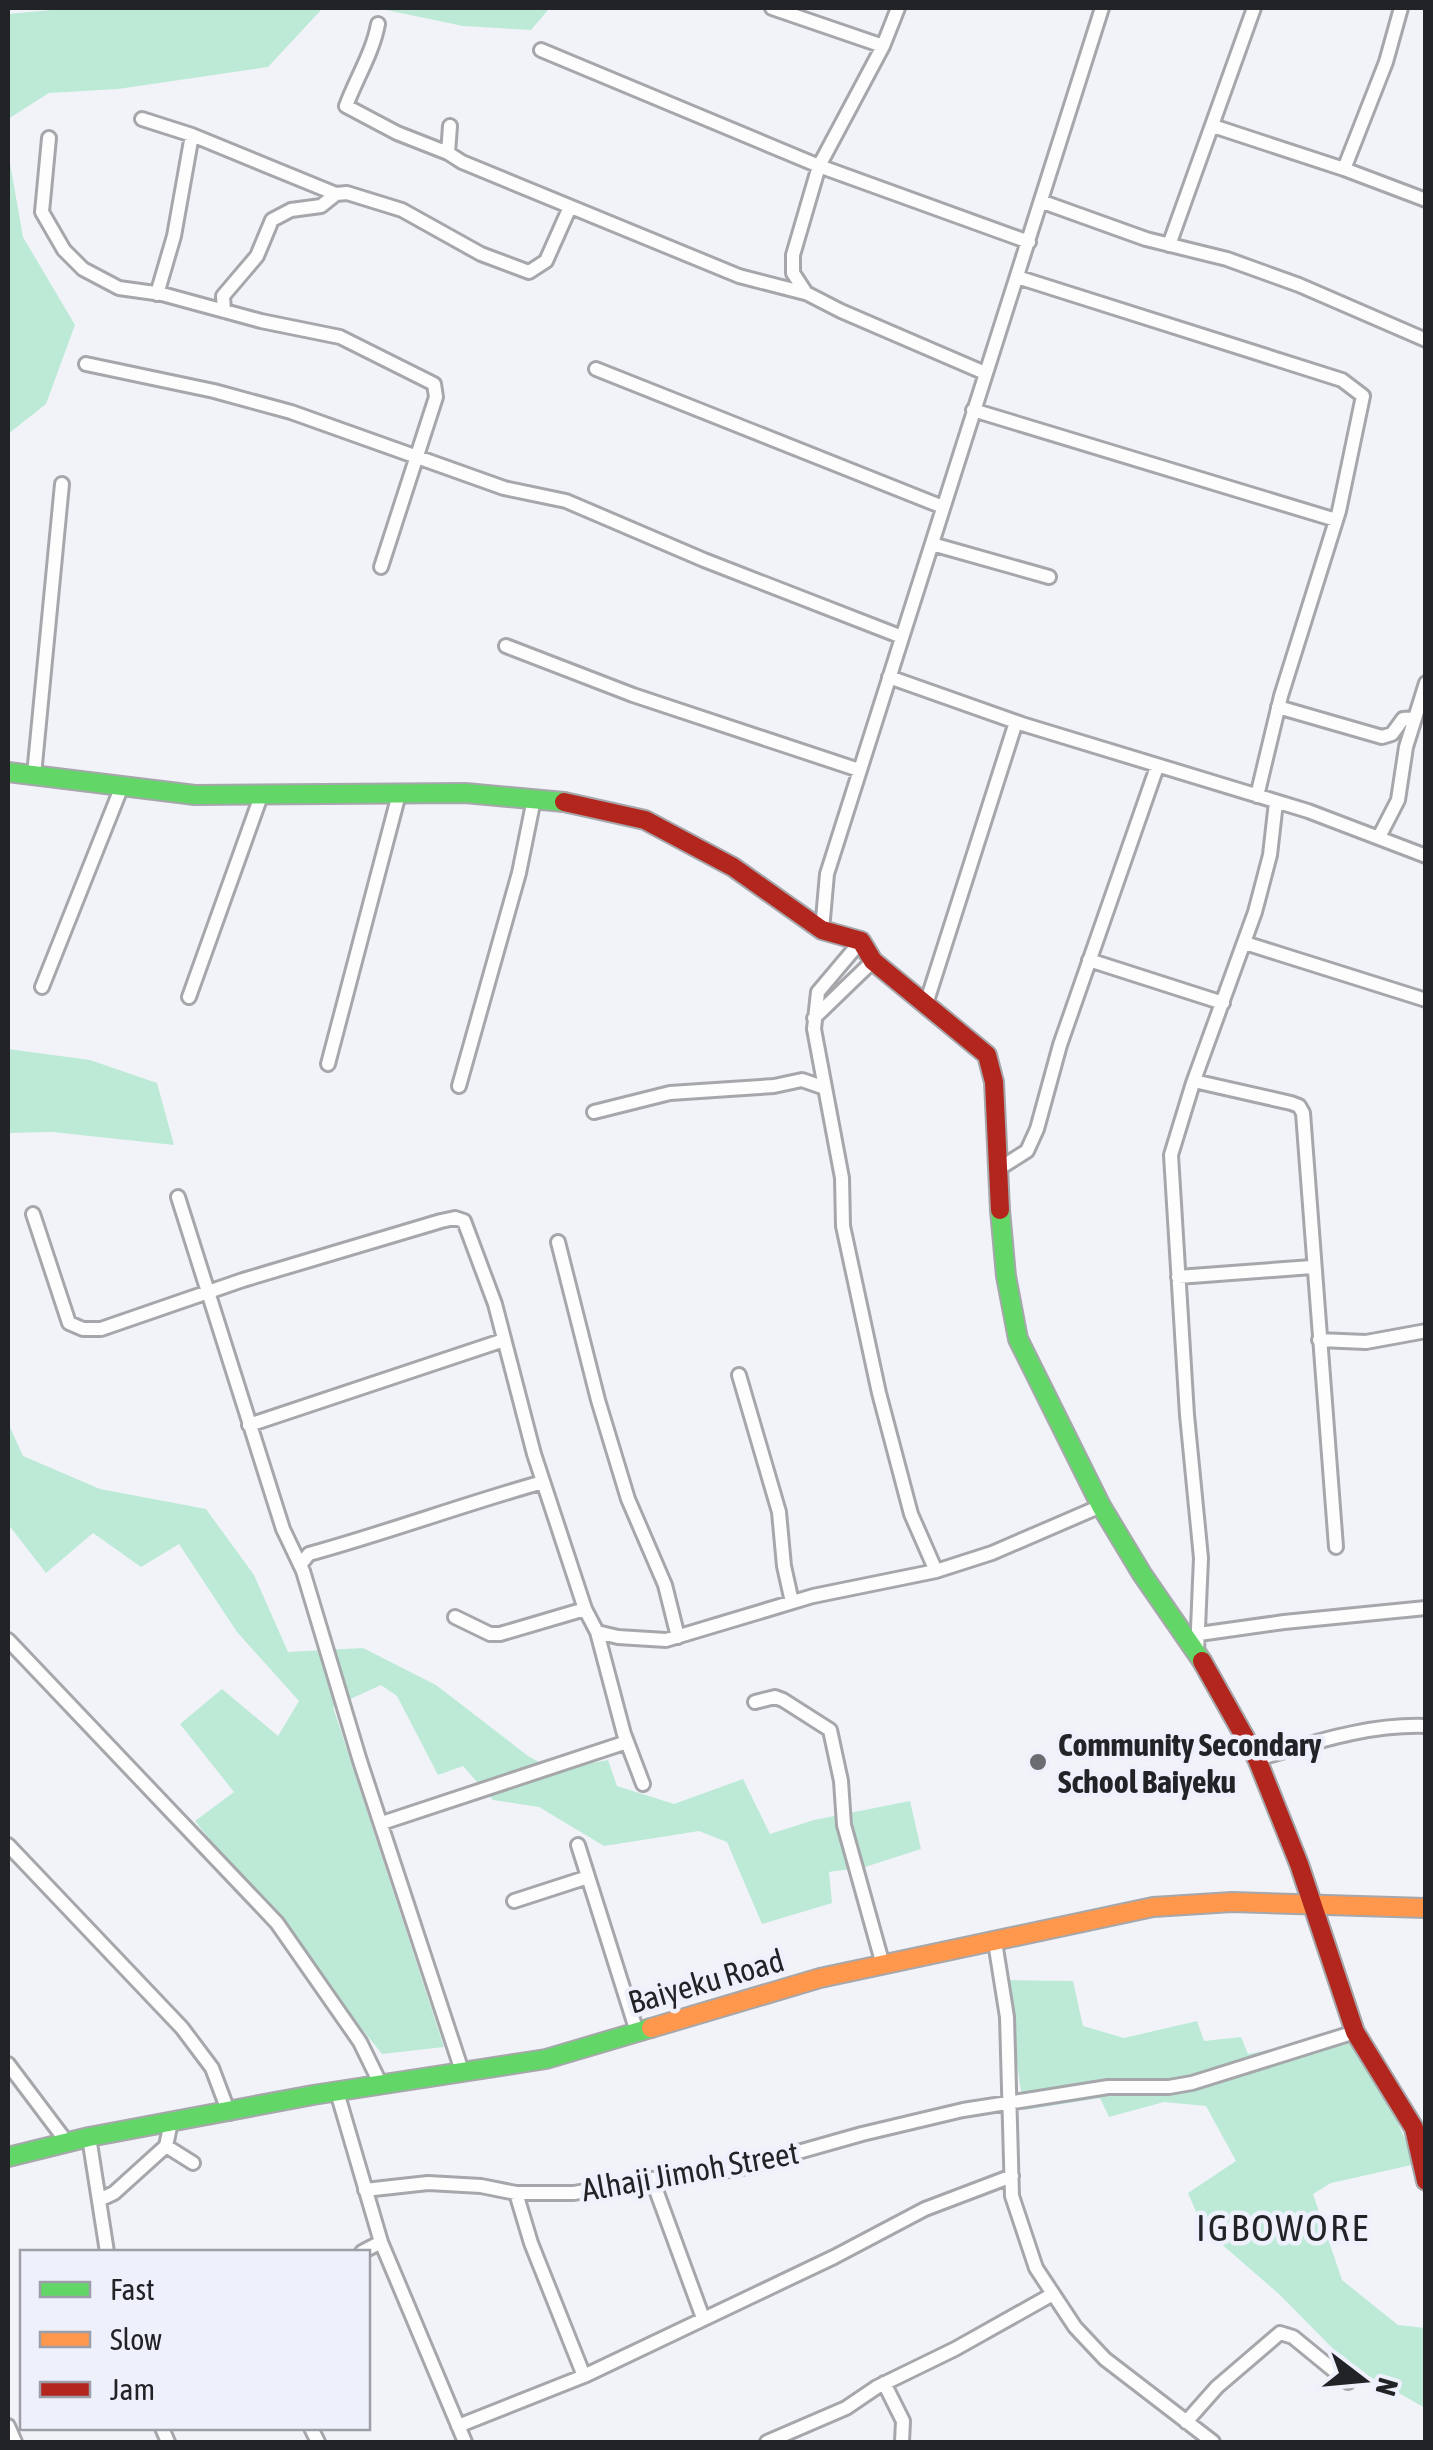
<svg xmlns="http://www.w3.org/2000/svg" width="1433" height="2450" viewBox="0 0 1433 2450" font-family="'Asap Condensed',sans-serif">
  <style>
    .green { fill: #bcead7 }
    .lines { fill: none; stroke-linecap: round; stroke-linejoin: round }
    .street-casing { stroke: #a6a7ab; stroke-width: 18 }
    .fast-casing { stroke: #a6a7ab; stroke-width: 22 }
    .slow-casing { stroke: #a6a7ab; stroke-width: 22 }
    .jam-casing { stroke: #a6a7ab; stroke-width: 22 }
    .street { stroke: #fdfdfe; stroke-width: 12 }
    .fast { stroke: #63d668; stroke-width: 18 }
    .slow { stroke: #ff974d; stroke-width: 18 }
    .jam { stroke: #b3261e; stroke-width: 18 }
    .poi-dot { fill: #6b6c70; stroke: #eef1fc; stroke-width: 4 }
    .labels { text-anchor: middle; dominant-baseline: central; stroke-width: 9; stroke-linejoin: round; paint-order: stroke }
    .poi-label { font-size: 32px; font-weight: bold; fill: #222327; stroke: #eef1fc; text-anchor: start }
    .street-label { font-size: 32px; fill: #222327; stroke: #eef1fc }
    .quarter-label { font-size: 38px; letter-spacing: 2.5px; fill: #222327; stroke: #eef1fc }
  </style>
  <rect width="100%" height="100%" fill="#f2f3f8"/>
  <path class="green" d="M73 8H323L268 67 118 89 49 93 8 119V14Z
    M377 8H542L548 10 531 30 463 26Z
    M8 152 23 237 75 325 46 404 8 434Z
    M8 1049 90 1060 157 1083 174 1145 52 1132 8 1133Z
    M8 1423 23 1456 100 1489 206 1509 254 1575 288 1652 363 1648 436 1685 528 1756 554 1770 608 1760 617 1786 674 1804 743 1779 770 1834 814 1820 910 1801 921 1849 865 1867 829 1872 832 1903 762 1924 727 1842 699 1831 604 1846 539 1807 493 1800 463 1766 438 1775 397 1696 381 1685 333 1707 444 2047 382 2054 195 1821 234 1792 180 1724 222 1689 278 1736 299 1701 237 1632 179 1544 141 1567 93 1533 46 1573 8 1524Z
    M1004 1980 1073 1981 1083 2026 1124 2038 1197 2021 1204 2041 1241 2037 1248 2054 1358 2033 1416 2164 1331 2183 1313 2194 1342 2280 1398 2325 1425 2328V2408L1349 2365 1280 2295 1203 2228 1188 2193 1236 2161 1206 2106 1164 2102 1109 2117 1100 2098 1024 2110Z"/>
  <g class="lines">
    <defs>
      <path id="street" d="M772 8 883 46
        M898 8 883 46 819 166 793 255V273L806 293 841 311 985 373
        M378 24C373 52 356 79 346 106L397 133 448 153
        M541 50 819 166 1029 242
        M142 119 192 135
        M450 126 448 153 462 162 739 276 805 293
        M1213 126 1344 169 1426 200
        M49 138 42 212 64 250 83 269 119 288 162 294 261 321 340 337 434 384 436 397 381 567
        M1344 169 1386 62 1401 8
        M1043 202 1146 239 1227 259 1299 285 1426 340
        M1169 245 1254 8
        M1017 277 1342 380 1363 396 1339 511 1281 696 1257 796
        M157 294 174 236 192 135 336 194
        M224 311 223 296 257 256 272 220 291 210 321 206 336 194 347 193 402 210 481 254 529 272 546 261 570 207
        M86 364 214 391 291 412 504 488 566 501 704 560 902 637
        M596 369 943 507
        M973 410 1336 520
        M932 544 1049 577
        M506 646 633 695 859 770
        M889 677 1022 724 1308 811 1426 856
        M1278 707 1382 737 1392 734 1403 719 1415 718
        M34 775 62 484
        M1379 837 1398 800 1406 747 1426 683
        M822 930 827 874 1102 8
        M861 941 818 992 814 1029 842 1178 843 1226 879 1393 911 1514 936 1571
        M1245 943 1426 1000
        M1089 960 1223 1003
        M42 987 122 786
        M189 997 261 796
        M927 1001 1016 722
        M814 1018 873 961
        M328 1064 399 794
        M1194 1081 1291 1103 1299 1106 1303 1113 1336 1547
        M459 1086 519 873 534 799
        M594 1112 670 1093 774 1086 802 1080 825 1088
        M1000 1168 1027 1151 1037 1129 1060 1045 1157 767
        M178 1197 283 1529 303 1571 360 1761 462 2071
        M33 1214 69 1323 83 1329H101L243 1280 441 1221 455 1218 464 1221 495 1304 534 1454 585 1609 597 1632 624 1734 643 1784
        M558 1242 598 1400 628 1499 665 1585 678 1637
        M1178 1277 1312 1267
        M1319 1340 1366 1342 1426 1331
        M739 1375 779 1512 784 1566 792 1602
        M249 1425 504 1340
        M300 1565 309 1554C389 1532 464 1504 543 1482
        M455 1617 490 1634H500L585 1609
        M597 1632 618 1637 666 1640 813 1596 936 1571 992 1553 1101 1506
        M1199 1634 1284 1622 1426 1608
        M8 1640 277 1923 360 2042 381 2085
        M1197 1652 1201 1558 1187 1415 1171 1155 1193 1083 1255 912 1270 855 1276 802
        M755 1702 775 1697 783 1700 830 1730 841 1781 844 1825 883 1965
        M1257 1759C1313 1743 1367 1724 1426 1726
        M382 1823 627 1742
        M8 1845 182 2028 212 2068 229 2113
        M578 1845 637 2032
        M514 1901 588 1877
        M995 1942 1007 2017 1012 2196 1036 2268 1075 2327 1105 2359 1213 2442
        M8 2064 66 2141
        M337 2092 381 2242 465 2442
        M89 2137 107 2252
        M166 2146 193 2163
        M652 2179 703 2318
        M365 2190 428 2183 481 2186 516 2193H574L652 2179 738 2169 862 2134 963 2110 1108 2087H1169L1192 2083 1355 2032
        M516 2193 531 2243 584 2376
        M99 2200 114 2193 166 2146 171 2122
        M362 2252 381 2242
        M884 2383 903 2421 902 2442
        M1186 2422 1217 2387 1280 2333 1293 2337 1348 2382
        M8 2426 15 2442
        M458 2426 584 2376 834 2257 925 2209 1012 2176
        M162 2428 168 2442
        M311 2428 318 2442
        M767 2442 846 2408 877 2387 955 2349 1053 2294"/>
      <path id="fast" d="M8 772 195 795 465 793 564 802
        M1000 1210 1006 1276 1018 1339 1101 1506 1142 1574 1202 1661
        M8 2157 89 2137 313 2095 546 2059 651 2028"/>
      <path id="slow" d="M651 2028 820 1978 1153 1907 1232 1902 1426 1908"/>
      <path id="jam" d="M564 802 645 820 733 867 822 930 861 941 873 961 987 1055 994 1082 1000 1210
        M1202 1661 1257 1759 1299 1864 1355 2032 1414 2128 1426 2181"/>
    </defs>
    <use href="#street" class="street-casing"/>
    <use href="#fast" class="fast-casing"/>
    <use href="#slow" class="slow-casing"/>
    <use href="#jam" class="jam-casing"/>
    <use href="#street" class="street"/>
    <use href="#fast" class="fast"/>
    <use href="#slow" class="slow"/>
    <use href="#jam" class="jam"/>
  </g>
  <circle class="poi-dot" cx="1038" cy="1762" r="10"/>
  <g class="labels">
    <g class="poi-label">
      <text x="1058" y="1744">Community Secondary<tspan x="1058" dy="37">School Baiyeku</tspan></text>
    </g>
    <g class="street-label">
      <text transform="translate(706 1981) rotate(-16)">Baiyeku Road</text>
      <text transform="translate(690 2171) rotate(-10)">Alhaji Jimoh Street</text>
    </g>
    <g class="quarter-label">
      <text x="1283" y="2227">IGBOWORE</text>
    </g>
  </g>
  <rect width="1433" height="2450" fill="none" stroke="#222327" stroke-width="20"/>
  <rect x="20" y="2250" width="350" height="180" fill="#eef1fc" stroke="#9c9fa7" stroke-width="2.5"/>
  <rect x="40" y="2282" width="50" height="15" fill="#63d668" stroke="#9c9fa7" stroke-width="2.5"/>
  <text x="110" y="2300" font-size="30" fill="#222327">Fast</text>
  <rect x="40" y="2332" width="50" height="15" fill="#ff974d" stroke="#9c9fa7" stroke-width="2.5"/>
  <text x="110" y="2350" font-size="30" fill="#222327">Slow</text>
  <rect x="40" y="2382" width="50" height="15" fill="#b3261e" stroke="#9c9fa7" stroke-width="2.5"/>
  <text x="110" y="2400" font-size="30" fill="#222327">Jam</text>
  <g transform="translate(1363 2380) rotate(106)" stroke="#eef1fc" stroke-width="8" paint-order="stroke">
  <path d="M0-8L18 38L0 25L-18 38Z" fill="#222327"/>
  <text y="-15" font-size="28" font-weight="bold" text-anchor="middle" fill="#222327">N</text>
  </g>
</svg>
